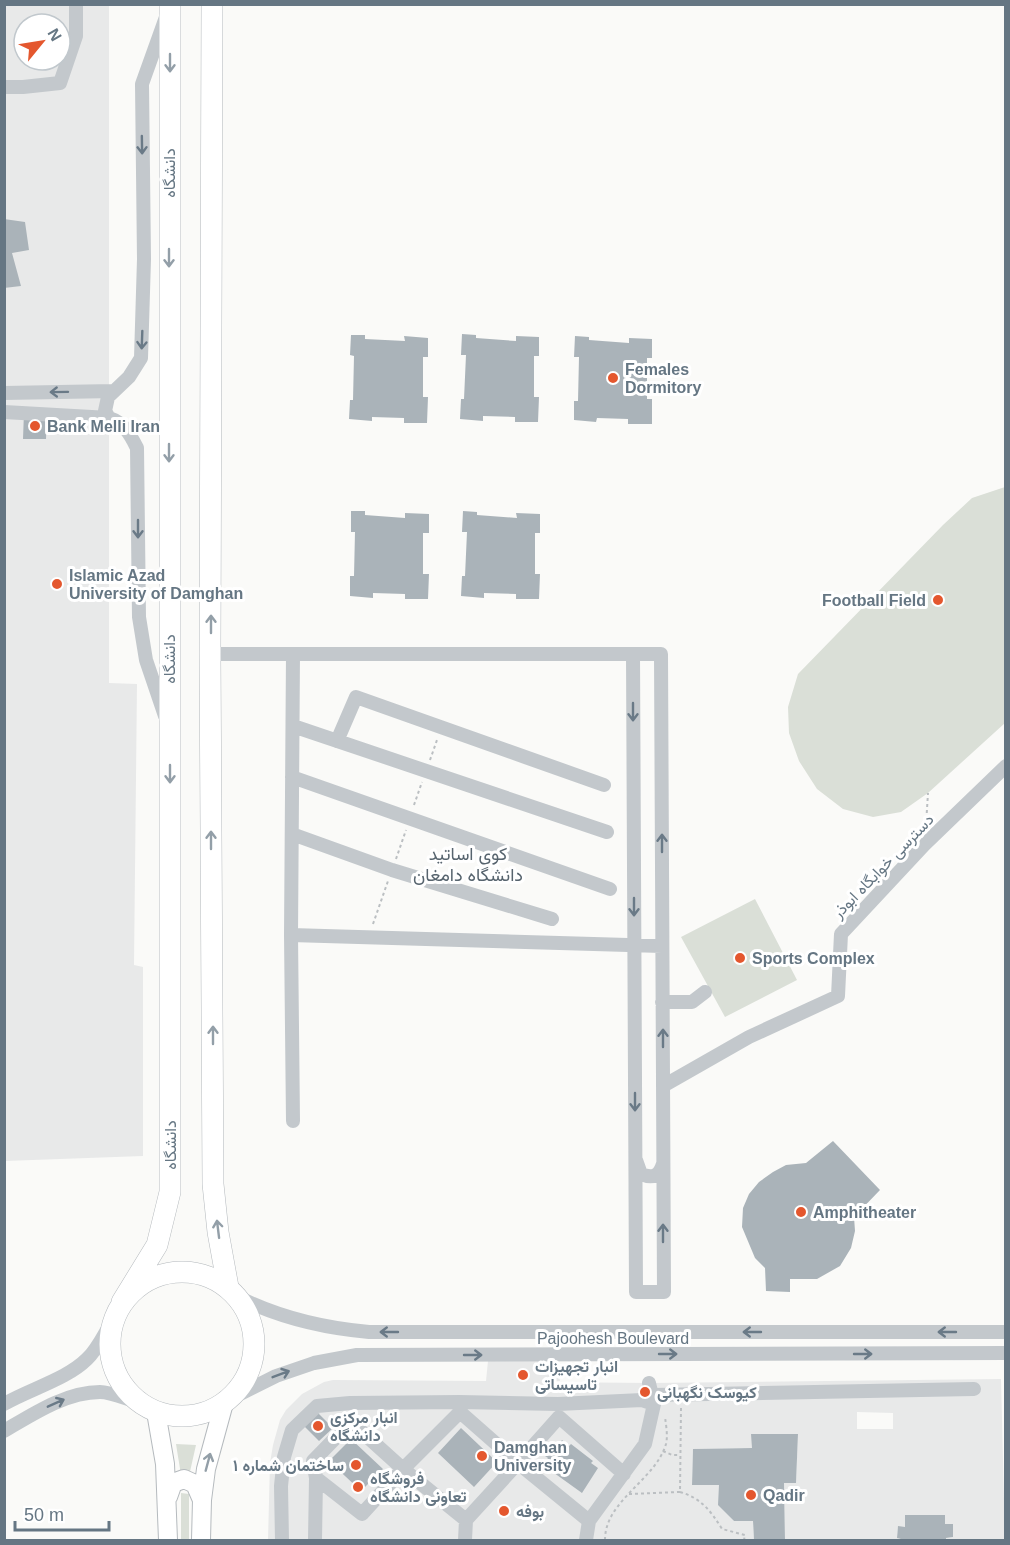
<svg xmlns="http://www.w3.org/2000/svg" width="1010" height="1545" viewBox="0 0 1010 1545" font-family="Arial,Vazirmatn,sans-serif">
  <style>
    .built { fill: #e8e9e9; fill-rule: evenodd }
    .green { fill: #dadfd7 }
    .building { fill: #aab3b9 }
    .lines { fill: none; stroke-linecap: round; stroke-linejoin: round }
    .major-casing { stroke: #b5babe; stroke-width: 20 }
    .highway-casing { stroke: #b4b9bd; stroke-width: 22 }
    .path { stroke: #bbbfc2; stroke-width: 2; stroke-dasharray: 3 3; stroke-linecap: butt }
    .minor { stroke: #c3c8cc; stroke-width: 14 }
    .major { stroke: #fff; stroke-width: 18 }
    .highway { stroke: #fff; stroke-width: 21 }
    .oneway { stroke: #939fa8 }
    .oneway2 { stroke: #6a7a87 }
    .poi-dot { fill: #e4572e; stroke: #fff; stroke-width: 2 }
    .labels { text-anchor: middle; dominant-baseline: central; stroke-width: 6; stroke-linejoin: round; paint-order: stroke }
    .street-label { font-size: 16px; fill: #657683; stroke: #fff }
    .poi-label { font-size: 16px; font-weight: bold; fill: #657683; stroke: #fff; text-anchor: start }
    .neighbourhood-label { font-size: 18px; fill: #57646e; stroke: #fff }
  </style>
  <rect width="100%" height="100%" fill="#fafaf8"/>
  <path class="built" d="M4 5H109V683L137 684 134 965 143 967V1156L5 1161ZM24 24H60V60H24Z
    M545 1360V1368L558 1369 560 1381 544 1382 649 1383 1001 1379 1005 1540H946V1538L953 1537V1524H945V1515H905V1527H898L897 1538 905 1540H768H785L784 1483 796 1482 798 1435 752 1434V1448L693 1449 692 1485H719V1505L734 1521H753L754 1540H268L270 1463 273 1445 280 1420 286 1410 302 1394 324 1382 333 1380 486 1381 488 1361ZM857 1412 893 1413V1429H857Z"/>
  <path class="green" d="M1005 487V723L928 793 901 812 873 817 843 809 817 789 799 761 789 733 788 707 798 674 943 525 972 498Z
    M755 899 797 980 725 1017 681 937Z
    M176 1444 196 1445 189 1476 181 1475Z
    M181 1493 189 1494V1540H181Z"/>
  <path class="building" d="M4 219 25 222 29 250 12 253 21 286 4 288Z
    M462 334 476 335V338L516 341V336L539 337V356H534V397H539L538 422H515V417L483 416V421L460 419 461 399H464L466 355H461Z
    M351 335H365V339L405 341 404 336 428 338V357H423V397H428L427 423H404V418L372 417V421L349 419 350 400H353L354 356 350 355Z
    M575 336 589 337V340L629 343V338L652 339V358H647V399H652V424H628V419L597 418 596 422 574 420V401H578L579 357H574Z
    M24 412 47 413 46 439H23Z
    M351 511H365V515L405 518V513L429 514V533H423V574H429L428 599H405V594L373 593V598L350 596V576H354L355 532H351Z
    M463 511 477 512V515L517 518 516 513 540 514V533H535V574H540L539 599H516V594L484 593V598L461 596 462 576H465L467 532H462Z
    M833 1141 880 1190 854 1217 855 1231 851 1248 840 1266 817 1279H790V1292L766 1291 765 1268 755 1258 742 1227 743 1208 749 1194 759 1182 773 1172 786 1165 806 1163Z
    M316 1411 333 1428 319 1441 302 1424Z
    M461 1428 497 1462 474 1487 438 1453Z
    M751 1434H798L796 1483H784L785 1540H754L753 1521H734L718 1505 719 1485H692L693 1449 752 1448Z
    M351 1439 383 1469 361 1491 329 1461Z
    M562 1440 569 1446 571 1444 593 1461 591 1463 598 1468 582 1493 543 1465 548 1458 545 1456 554 1444 557 1447Z
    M905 1515H945V1524H953V1537L946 1538V1540H905L897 1538 898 1526 905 1527Z"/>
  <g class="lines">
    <defs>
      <path id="major" d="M156 1412 165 1464 168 1540
        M168 1497 173 1483 184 1479 195 1484 202 1500
        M201 1540 202 1500 206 1469 224 1403"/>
      <path id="highway" d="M212 4 210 654 213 1184 218 1232 228 1287
        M110 1344a72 72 0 1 1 144 0a72 72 0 1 1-144 0Z
        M122 1302 157 1245 170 1192V4"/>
    </defs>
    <use href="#major" class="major-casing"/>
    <use href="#highway" class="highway-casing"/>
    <path class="path" d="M430 760 437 740
      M414 805 422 782
      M926 825 928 793
      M396 859 406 830
      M373 924 388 881
      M681 1408 680 1492C701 1498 711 1511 722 1529L745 1535 744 1540
      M663 1451 672 1455H680
      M629 1494 680 1492
      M605 1540C605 1500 655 1481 666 1444 668 1436 666 1425 665 1417"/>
    <path class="minor" d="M4 87H23L60 83 76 36V4
      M4 393 114 391
      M4 412 109 418
      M210 654H661L664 1292H636L633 654
      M165 716 146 660 139 617 137 448C130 434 124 423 109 418L105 411 108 397 129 377 141 358 144 259 142 84 166 17
      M293 726 607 832
      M337 741 356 697 604 785
      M292 777 610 889
      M292 834 392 870 552 919
      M291 935 662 946
      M662 1002H692L705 992
      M663 1086 749 1037 838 996 841 934 924 845 1006 766
      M293 1121 291 935 293 654
      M636 1160 641 1174C653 1179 659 1176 663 1164
      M238 1297C280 1318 323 1328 369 1332H1006
      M653 1395 974 1389
      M228 1400 276 1376 314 1363 357 1355 1006 1353
      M4 1404C30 1389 67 1379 87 1359 98 1349 105 1332 113 1320
      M4 1431C33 1414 66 1392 100 1392 112 1392 128 1400 141 1403
      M316 1478 362 1514 403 1469 466 1520 465 1540
      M466 1520 518 1463 589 1521
      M282 1540 281 1486 284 1457 292 1430 317 1406 350 1403 459 1402 558 1404 642 1400 654 1404
      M315 1540 316 1478 313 1461 351 1422 403 1469 460 1412 518 1463 559 1417 624 1474
      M586 1540 589 1521 645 1444 654 1404 649 1383"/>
    <use href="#major" class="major"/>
    <use href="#highway" class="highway"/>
  </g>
  <defs><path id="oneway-shaft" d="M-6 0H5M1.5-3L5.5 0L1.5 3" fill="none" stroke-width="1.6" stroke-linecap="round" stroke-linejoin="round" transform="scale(1.5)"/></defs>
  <g class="oneway">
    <use href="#oneway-shaft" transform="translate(170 63) rotate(90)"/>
    <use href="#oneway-shaft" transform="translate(169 258) rotate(90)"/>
    <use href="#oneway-shaft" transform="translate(169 453) rotate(90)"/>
    <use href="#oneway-shaft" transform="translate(211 624) rotate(-90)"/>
    <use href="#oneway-shaft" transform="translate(170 774) rotate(90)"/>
    <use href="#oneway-shaft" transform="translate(211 840) rotate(-90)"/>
    <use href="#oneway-shaft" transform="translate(213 1035) rotate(-90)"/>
    <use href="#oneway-shaft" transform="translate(218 1229) rotate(-97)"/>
    <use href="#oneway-shaft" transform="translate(208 1462) rotate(-75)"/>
  </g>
  <g class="oneway2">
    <use href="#oneway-shaft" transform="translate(142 145) rotate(89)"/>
    <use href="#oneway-shaft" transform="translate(142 340) rotate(92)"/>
    <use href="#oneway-shaft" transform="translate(59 392) rotate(179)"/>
    <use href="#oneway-shaft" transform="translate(138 529) rotate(90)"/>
    <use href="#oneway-shaft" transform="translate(633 712) rotate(90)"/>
    <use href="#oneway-shaft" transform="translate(662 843) rotate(-90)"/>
    <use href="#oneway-shaft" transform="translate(634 907) rotate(90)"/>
    <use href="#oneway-shaft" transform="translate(663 1038) rotate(-90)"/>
    <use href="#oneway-shaft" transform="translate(635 1102) rotate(90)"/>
    <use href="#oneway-shaft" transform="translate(663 1233) rotate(-90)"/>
    <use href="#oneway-shaft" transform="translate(389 1332) rotate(180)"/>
    <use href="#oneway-shaft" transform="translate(752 1332) rotate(-180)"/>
    <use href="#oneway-shaft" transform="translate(947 1332) rotate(-180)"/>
    <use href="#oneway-shaft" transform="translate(668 1354)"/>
    <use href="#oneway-shaft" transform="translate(863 1354)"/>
    <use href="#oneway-shaft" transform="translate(473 1355)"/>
    <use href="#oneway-shaft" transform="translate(281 1374) rotate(-21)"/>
    <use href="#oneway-shaft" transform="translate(56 1403) rotate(-24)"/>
  </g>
  <g class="poi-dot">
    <circle cx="613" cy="378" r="6"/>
    <circle cx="35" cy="426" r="6"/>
    <circle cx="57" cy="584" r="6"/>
    <circle cx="938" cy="600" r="6"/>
    <circle cx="740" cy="958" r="6"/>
    <circle cx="801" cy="1212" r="6"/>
    <circle cx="523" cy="1375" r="6"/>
    <circle cx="645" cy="1392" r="6"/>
    <circle cx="318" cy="1426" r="6"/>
    <circle cx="482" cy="1456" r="6"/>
    <circle cx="356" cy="1465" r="6"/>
    <circle cx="358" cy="1487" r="6"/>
    <circle cx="751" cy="1495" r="6"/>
    <circle cx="504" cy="1511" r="6"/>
  </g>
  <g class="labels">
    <g class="street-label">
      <text transform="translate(169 173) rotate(-90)">دانشگاه</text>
      <text transform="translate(169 659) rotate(-90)">دانشگاه</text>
      <text transform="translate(883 866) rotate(-46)">دسترسی خوابگاه ابوذر</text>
      <text transform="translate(170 1145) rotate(-90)">دانشگاه</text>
      <text x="613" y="1338">Pajoohesh Boulevard</text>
    </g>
    <g class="poi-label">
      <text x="625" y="369">Females<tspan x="625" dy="18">Dormitory</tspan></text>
      <text x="47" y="426">Bank Melli Iran</text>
      <text x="69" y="575">Islamic Azad<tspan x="69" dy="18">University of Damghan</tspan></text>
      <text x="926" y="600" text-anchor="end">Football Field</text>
      <text x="752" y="958">Sports Complex</text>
      <text x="813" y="1212">Amphitheater</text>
      <text x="535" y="1366">انبار تجهیزات<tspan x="535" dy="18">تاسیساتی</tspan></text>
      <text x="657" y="1392">کیوسک نگهبانی</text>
      <text x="330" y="1417">انبار مرکزی<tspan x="330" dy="18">دانشگاه</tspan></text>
      <text x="494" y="1447">Damghan<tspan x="494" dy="18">University</tspan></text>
      <text x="344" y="1465" text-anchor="end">ساختمان شماره ۱</text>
      <text x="370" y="1478">فروشگاه<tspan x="370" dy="18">تعاونی دانشگاه</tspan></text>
      <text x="763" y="1495">Qadir</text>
      <text x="516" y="1511">بوفه</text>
    </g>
    <g class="neighbourhood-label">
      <text x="468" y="854">کوی اساتید<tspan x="468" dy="21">دانشگاه دامغان</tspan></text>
    </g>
  </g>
  <rect width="1010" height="1545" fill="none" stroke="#657683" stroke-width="12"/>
  <g transform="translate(42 42) rotate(60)"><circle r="28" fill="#ffffff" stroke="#c1c8cd" stroke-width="1.5"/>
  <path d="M0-4.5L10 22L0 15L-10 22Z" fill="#e4572e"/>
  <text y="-9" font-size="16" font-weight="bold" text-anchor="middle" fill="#657683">N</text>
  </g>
  <path d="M15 1521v9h94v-9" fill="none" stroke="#657683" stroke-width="3"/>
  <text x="24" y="1521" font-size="18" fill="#657683" stroke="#ffffff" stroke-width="4.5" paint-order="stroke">50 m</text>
</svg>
